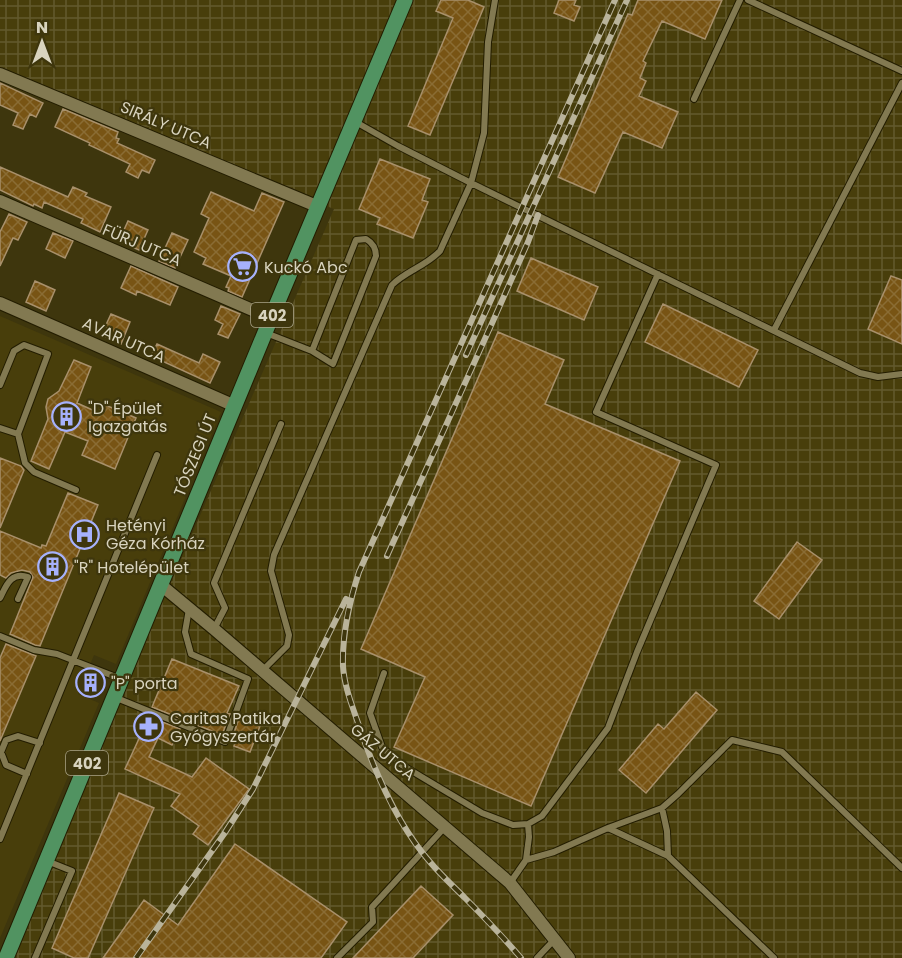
<svg xmlns="http://www.w3.org/2000/svg" width="902" height="958" viewBox="0 0 902 958" font-family="Poppins,sans-serif">
  <style>
    .built { fill: #483e0b }
    .industrial { fill: url(#industrial-grid) }
    .building { fill: url(#building-cross-hatch); stroke: #a8906b; stroke-width: 1.5 }
    .lines { fill: none; stroke-linecap: round; stroke-linejoin: round }
    .lane-casing { stroke: #231d01; stroke-width: 8 }
    .street-casing { stroke: #231d01; stroke-width: 14 }
    .primary-casing { stroke: #231d01; stroke-width: 17 }
    .lane { stroke: #827951; stroke-width: 6 }
    .street { stroke: #827951; stroke-width: 12 }
    .primary { stroke: #519361; stroke-width: 15 }
    .rail-casing { stroke: #b9b39a; stroke-width: 6 }
    .rail { stroke: #3e360d; stroke-width: 4; stroke-dasharray: 11; stroke-linecap: butt }
    .labels { text-anchor: middle; dominant-baseline: central; stroke-width: 4.5; stroke-linejoin: round; paint-order: stroke }
    .shield { fill: #3e360d; stroke: #aaa489; stroke-width: 1.5 }
    .shield-label { font-size: 15px; font-weight: bold; fill: #d8d3be }
    .street-label { font-size: 16px; fill: #d8d3be; stroke: #3e360d }
    .poi-label { font-size: 16px; fill: #d8d3be; stroke: #3e360d; text-anchor: start }
  </style>
  <defs>
    <pattern id="industrial-grid" width="8" height="8" patternUnits="userSpaceOnUse" patternTransform="scale(1.5)"><rect width="8" height="8" fill="#483e0b"/><path d="M0 4h8M4 0v8" fill="none" stroke="#62592d"/></pattern>
    <pattern id="building-cross-hatch" width="8" height="8" patternUnits="userSpaceOnUse" patternTransform="scale(1.5)"><rect width="8" height="8" fill="#785414"/><path d="M0 0l8 8M0 8l8-8" fill="none" stroke="#8a6c34"/></pattern>
  </defs>
  <rect width="100%" height="100%" fill="#3e360d"/>
  <path class="built" d="M0 316 221 412 116 664 94 655 78 694 99 703 0 938Z"/>
  <path class="industrial" d="M0 0H902V958H15L127 683 334 209 0 75Z"/>
  <path class="building" d="M441 0H468L484 7 430 135 408 126 453 18 436 11Z
    M559 0H576L574 5 580 7 574 21 554 13Z
    M638 0H722L705 39 662 21 643 61 646 63 640 78 646 81 639 96 678 112 662 148 623 132 595 193 558 177 628 14 632 15Z
    M0 83 43 103 36 117 30 114 23 129 13 125 18 113 0 105Z
    M63 109 118 132 116 138 119 139 117 143 155 160 149 173 142 170 138 178 126 172 130 164 89 145 90 143 55 127Z
    M380 159 430 179 422 200 428 202 413 238 377 224 380 218 359 209Z
    M0 167 68 197 73 187 87 193 85 196 111 207 100 232 81 223 83 219 44 202 42 208 34 204 33 206 0 190Z
    M211 192 254 211 262 193 284 202 242 297 228 291 229 288 226 287 231 276 203 264 206 258 194 252 209 218 201 214Z
    M9 214 27 222 18 240 13 238 0 266V232Z
    M128 221 148 230 139 250 119 241Z
    M53 233 73 241 65 258 46 249Z
    M172 233 188 240 175 268 159 261Z
    M531 258 598 287 584 320 517 291Z
    M131 266 178 287 170 305 137 291 136 295 121 288Z
    M891 276 902 280V344L868 329Z
    M35 281 55 290 46 311 26 302Z
    M663 304 758 350 739 387 645 342Z
    M221 306 240 314 228 338 218 334 223 324 215 320Z
    M111 314 130 322 121 344 104 336 108 328 105 327Z
    M498 332 564 360 545 404 680 461 531 806 394 747 425 677 361 649Z
    M157 344 199 363 203 354 220 362 210 383 151 356Z
    M74 360 91 367 77 403 99 413 103 404 136 418 115 469 82 455 88 441 65 432 49 469 31 461 48 419 46 407 48 399 59 391Z
    M0 458 21 466 24 470 0 528Z
    M68 493 98 505 40 646 35 645 10 634 33 577 30 572 22 570 11 573 6 578 0 575V531L41 548 42 545 46 546Z
    M797 542 822 560 779 619 754 601Z
    M6 644 36 656 0 741V658Z
    M172 659 239 686 227 713 230 714 222 735 152 707Z
    M89 673 99 677 92 693 82 688Z
    M696 692 717 710 646 793 619 770 658 724 664 729Z
    M148 716 180 729 172 745 158 738 149 757 192 777 206 758 249 789 208 845 193 834 199 826 171 806 180 794 125 769 143 730 142 729Z
    M239 718 260 726 250 752 234 746 236 741 232 739Z
    M119 793 154 808 88 958H74L52 948Z
    M235 844 347 922 321 958H103L144 900 178 925Z
    M421 886 453 915 413 958H353Z"/>
  <g class="lines">
    <defs>
      <path id="lane" d="M748 0 902 71
        M694 99 740 0
        M354 121 398 146 471 183 860 373 878 377 902 374
        M774 330 902 83
        M266 333 312 351 333 364 376 256C376 248 373 243 366 239L356 240 312 351
        M0 385 14 351 24 345 48 354 18 434 25 463 34 472 76 490
        M0 428 18 434
        M0 598C6 586 11 571 28 577L18 599
        M214 629 225 608 214 583 281 424
        M0 636 34 650 57 654 121 679
        M262 671 287 646 289 635 271 571 274 555 392 285C406 271 426 266 440 251L471 183 484 133 488 42 495 0
        M384 673 370 713 382 747 400 764 482 813 513 825 528 824
        M114 697 225 742 248 679 191 654 185 632 189 609
        M27 774 6 765 1 752 6 740 18 736 40 743
        M608 828 668 856 667 831 662 808
        M0 839 157 455
        M668 856 774 958
        M526 860 529 837 528 824 542 816 608 728 637 652 716 465 596 412 658 274
        M510 883 526 860 554 852 608 828 662 808 678 794 732 740 782 752 902 868
        M35 958 72 871 47 861
        M337 958 373 922 372 907 445 827
        M537 958 554 940"/>
      <path id="street" d="M0 74 319 207
        M0 201 271 318
        M0 303 235 406
        M161 585 214 629 510 883 569 958"/>
      <path id="primary" d="M6 958 271 318 405 0"/>
    </defs>
    <use href="#lane" class="lane-casing"/>
    <use href="#street" class="street-casing"/>
    <use href="#primary" class="primary-casing"/>
    <use href="#lane" class="lane"/>
    <use href="#street" class="street"/>
    <use href="#primary" class="primary"/>
    <defs>
      <path id="rail" d="M466 355 627 0
        M387 556 493 321 528 242 538 215
        M136 958 224 834 253 789 346 599
        M521 958C503 937 484 917 465 898 453 886 440 874 430 862 396 823 373 768 357 720 351 703 344 684 343 666 342 633 349 603 359 572L615 0"/>
    </defs>
    <use href="#rail" class="rail-casing"/>
    <use href="#rail" class="rail"/>
  </g>
  <defs>
    <symbol id="supermarket-ring" viewBox="-11 -11 22 22"><circle r="9.5" fill="#3e360d" stroke="#a6b1fc" stroke-width="1.5"/><path d="M-6-5.5h2.5l.6 2H6L4.5 2H-2.5L-4.4-4H-6ZM-1.5 3.2a1.3 1.3 0 1 0 .1 0ZM3 3.2a1.3 1.3 0 1 0 .1 0Z" fill="#a6b1fc"/></symbol>
    <symbol id="building-ring" viewBox="-11 -11 22 22"><circle r="9.5" fill="#3e360d" stroke="#a6b1fc" stroke-width="1.5"/><path d="M-4-6H4V6H1V3H-1V6H-4ZM-2.5-4.3h1.7v1.8h-1.7ZM.8-4.3h1.7v1.8H.8ZM-2.5-1h1.7V.8h-1.7ZM.8-1h1.7V.8H.8Z" fill="#a6b1fc"/></symbol>
    <symbol id="hospital-ring" viewBox="-11 -11 22 22"><circle r="9.5" fill="#3e360d" stroke="#a6b1fc" stroke-width="1.5"/><path d="M-5-5h3v3.5h4V-5h3V5h-3V1.5h-4V5h-3Z" fill="#a6b1fc"/></symbol>
    <symbol id="pharmacy-ring" viewBox="-11 -11 22 22"><circle r="9.5" fill="#3e360d" stroke="#a6b1fc" stroke-width="1.5"/><path d="M-2-6h4v4h4v4h-4v4h-4v-4h-4v-4h4Z" fill="#a6b1fc"/></symbol>
  </defs>
  <g fill-rule="evenodd">
    <use href="#supermarket-ring" x="226" y="250" width="33" height="33"/>
    <use href="#building-ring" x="50" y="400" width="33" height="33"/>
    <use href="#hospital-ring" x="68" y="518" width="33" height="33"/>
    <use href="#building-ring" x="36" y="550" width="33" height="33"/>
    <use href="#building-ring" x="74" y="666" width="33" height="33"/>
    <use href="#pharmacy-ring" x="132" y="710" width="33" height="33"/>
  </g>
  <g class="labels">
    <g class="shield">
      <rect x="251" y="303" width="42" height="24" rx="4.5"/>
      <rect x="66" y="751" width="42" height="24" rx="4.5"/>
    </g>
    <g class="shield-label">
      <text x="272" y="315">402</text>
      <text x="87" y="763">402</text>
    </g>
    <g class="street-label">
      <text transform="translate(166 125) rotate(23)">SIRÁLY UTCA</text>
      <text transform="translate(142 245) rotate(23)">FÜRJ UTCA</text>
      <text transform="translate(124 340) rotate(24)">AVAR UTCA</text>
      <text transform="translate(195 455) rotate(-68)">TÓSZEGI ÚT</text>
      <text transform="translate(383 752) rotate(40)">GÁZ UTCA</text>
    </g>
    <g class="poi-label">
      <text x="264" y="267">Kuckó Abc</text>
      <text x="88" y="408">"D" Épület<tspan x="88" dy="18">Igazgatás</tspan></text>
      <text x="106" y="525">Hetényi<tspan x="106" dy="18">Géza Kórház</tspan></text>
      <text x="74" y="567">"R" Hotelépület</text>
      <text x="111" y="683">"P" porta</text>
      <text x="170" y="718">Caritas Patika<tspan x="170" dy="18">Gyógyszertár</tspan></text>
    </g>
  </g>
  <g transform="translate(42 42)" stroke="#3e360d" stroke-width="4.5" paint-order="stroke">
  <path d="M0-4.5L10 22L0 15L-10 22Z" fill="#d8d3be"/>
  <text y="-9" font-size="16" font-weight="bold" text-anchor="middle" fill="#d8d3be">N</text>
  </g>
</svg>
